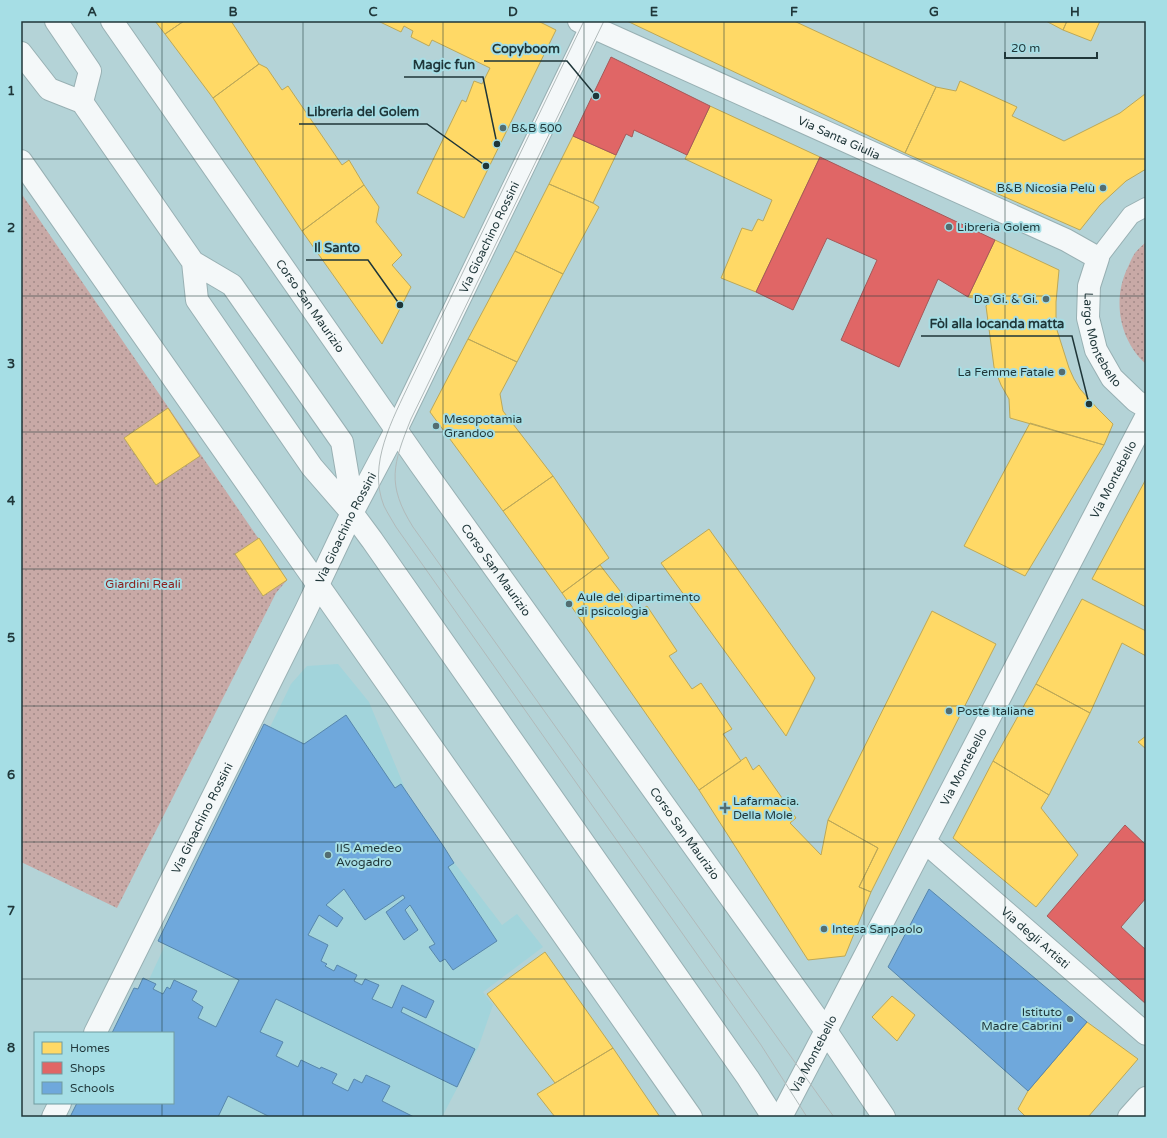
<svg xmlns="http://www.w3.org/2000/svg" width="1167" height="1138" viewBox="0 0 1167 1138" font-family="'Varela Round',sans-serif">
  <style>
    .built { fill: #a2d4db }
    .park { fill: url(#park-dots) }
    .homes { fill: #ffd966; stroke: #bca858 }
    .shops { fill: #e06666; stroke: #a65858 }
    .schools { fill: #6fa8dc; stroke: #5786ab }
    .lines { fill: none; stroke-linecap: round; stroke-linejoin: round }
    .pedestrian-casing { stroke: #98b0b3; stroke-width: 20 }
    .minor-casing { stroke: #98b0b3; stroke-width: 24 }
    .tertiary-casing { stroke: #98b0b3; stroke-width: 24 }
    .secondary-casing { stroke: #98b0b3; stroke-width: 24 }
    .pedestrian { stroke: #f4f8f9; stroke-width: 18 }
    .minor { stroke: #f4f8f9; stroke-width: 22 }
    .tertiary { stroke: #f4f8f9; stroke-width: 22 }
    .secondary { stroke: #f4f8f9; stroke-width: 22 }
    .tram { stroke: #b1baba; stroke-width: 1 }
    .grid { fill: none; stroke: #1f3639; stroke-width: 1; stroke-opacity: 0.55 }
    .poi-dot { fill: #536d70; stroke: #a6dee5; stroke-width: 1.5 }
    .labels { text-anchor: middle; dominant-baseline: central; stroke-width: 4; stroke-linejoin: round; paint-order: stroke }
    .poi-label { font-size: 12px; fill: #1f3639; stroke: #a6dee5; text-anchor: start }
    .street-label { font-size: 12px; fill: #1f3639; stroke: #a6dee5 }
    .park-label { font-size: 12px; fill: #8d2220; stroke: #a6dee5 }
    .leader { fill: none; stroke: #1f3639; stroke-width: 1.5 }
    .callout-dot { fill: #1f3639; stroke: #a6dee5; stroke-width: 1.5 }
    .callout-label { font-size: 13px; text-anchor: middle; font-weight: bold; fill: #1f3639; stroke: #a6dee5; stroke-width: 4; stroke-linejoin: round; paint-order: stroke }
    .neatline { fill: none; stroke: #1f3639; stroke-width: 1.5 }
    .grid-label { font-size: 13px; text-anchor: middle; font-weight: bold; fill: #1f3639 }
  </style>
  <defs>
    <pattern id="park-dots" width="8" height="8" patternUnits="userSpaceOnUse"><rect width="8" height="8" fill="#c8a9a6"/><path d="M2 2h.1M6 6h.1" fill="none" stroke="#a28a88" stroke-width="1.8" stroke-linecap="round"/></pattern>
  </defs>
  <rect width="100%" height="100%" fill="#b4d3d7"/>
  <path class="built" d="M338 664 369 702 414 810 502 925 517 914 543 947 483 992 493 1005 478 1048 442 1117H80L173 1103V1033L146 986 186 900 291 684 307 666Z"/>
  <path class="park" d="M21 193 287 580 276 593 117 908 21 862Z
    M1146 242V364C1119 340 1112 299 1128 267 1130 263 1132 257 1135 253 1138 249 1142 246 1146 242Z"/>
  <path class="homes" d="M155 21H184L165 34Z
    M184 21H231L259 64 213 98 165 34Z
    M378 21H538L556 30 464 218 417 193 462 100 466 102 474 81 482 84 490 68 432 40 429 46 411 37 413 31 404 26 401 32Z
    M627 21H794L936 87 905 153Z
    M1046 21H1067L1063 30Z
    M1067 21H1100L1091 41 1063 30Z
    M259 64 267 68 282 90 288 86 342 165 349 160 364 185 302 231 213 98Z
    M960 81 1017 107 1012 116 1064 141 1120 113 1145 94 1146 169 1126 181 1100 205 1080 230 905 153 936 87 956 91Z
    M710 106 820 157 756 292 721 278 742 228 752 231 758 219 763 221 772 200 685 159Z
    M573 136 616 155 593 203 549 184Z
    M549 184 593 203 599 207 563 274 515 251Z
    M364 185 379 207 376 222 402 255 392 265 411 287 382 344 302 231Z
    M995 240 1059 270 1056 302V327L1069 368 1074 379 1080 389 1097 408 1113 424 1104 445 1010 418 1009 399 1001 385 994 367 986 306 990 301 968 297Z
    M515 251 563 274 517 362 468 339Z
    M468 339 517 362 500 394 503 411 553 476 503 511 430 412Z
    M168 408 200 456 156 485 124 438Z
    M1030 423 1104 445 1025 576 964 546Z
    M553 476 609 558 562 593 503 511Z
    M1146 479V607L1092 579Z
    M709 529 815 678 786 736 661 563Z
    M259 538 287 580 263 596 235 554Z
    M600 565 637 613 647 606 677 651 669 656 692 689 701 683 732 729 723 734 741 761 699 790 562 593Z
    M1082 599 1146 631V656L1122 643 1090 713 1036 684Z
    M932 611 996 644 871 892 859 887 878 848 828 820Z
    M1036 684 1090 713 1049 795 993 761Z
    M1146 736V749L1138 742Z
    M746 757 753 770 759 765 796 818 790 823 821 855 828 820 878 848 859 887 871 892 845 956 808 960 699 790Z
    M993 761 1049 795 1041 808 1078 855 1036 907 953 838Z
    M545 952 613 1048 555 1083 487 994Z
    M892 996 915 1015 897 1041 872 1017Z
    M1087 1022 1138 1059 1088 1117H1026L1018 1109 1028 1091Z
    M613 1048 660 1117H555L537 1094Z"/>
  <path class="shops" d="M611 57 710 106 687 155 634 130 632 137 626 134 616 155 573 136Z
    M820 157 995 240 968 297 938 279 899 367 841 340 877 260 827 238 793 310 756 292Z
    M1125 825 1146 845V898L1121 927 1146 950V1004L1047 916Z"/>
  <path class="schools" d="M346 715 395 788 401 784 444 847 454 863 448 867 497 941 453 970 445 959 440 962 429 947 435 944 410 905 405 910 418 930 404 940 386 912 405 898 403 895 365 920 344 889 326 905 343 918 337 927 319 915 308 935 328 945 321 961 327 964 325 966 334 971 337 965 357 975 354 981 362 985 365 979 379 985 372 999 392 1008 402 985 434 1001 426 1018 403 1007 401 1012 475 1049 457 1087 276 999 260 1032 283 1042 276 1056 298 1067 301 1060 320 1069 321 1067 337 1074 332 1083 348 1091 354 1079 362 1083 366 1075 390 1086 382 1101 414 1117H270L228 1096 218 1117H70L77 1103H173V1033H112L134 988 138 989 143 978 156 984 153 989 163 994 167 987 170 989 174 980 197 991 192 1000 203 1007 198 1018 216 1027 239 980 158 941 264 724 304 744Z
    M929 889 1087 1022 1028 1091 888 967Z"/>
  <g class="lines">
    <defs>
      <path id="pedestrian" d="M1098 258 1131 215 1146 207"/>
      <g id="minor">
        <path id="s1" d="M112 21 420 464 826 1031 884 1117"/>
        <path id="s2" d="M579 21 1066 240 1098 258 1089 286 1088 318 1096 350 1112 378 1136 401 1146 407"/>
        <path d="M21 161 691 1117"/>
        <path id="s3" d="M925 842 1146 1034"/>
        <path id="s4" d="M781 1117 1146 417"/>
        <path d="M1129 1117 1146 1098"/>
      </g>
      <g id="tertiary">
        <path id="s5" d="M95 1033 306 610 352 513 396 430 594 21"/>
        <path d="M53 1117 60 1103"/>
      </g>
      <path id="secondary" d="M56 21 90 71 82 102
        M21 53 49 89 82 102 193 262 232 285 342 442 351 495 352 513
        M193 262 197 300 312 467 352 513 372 540 748 1078 773 1117"/>
    </defs>
    <use href="#pedestrian" class="pedestrian-casing"/>
    <use href="#minor" class="minor-casing"/>
    <use href="#tertiary" class="tertiary-casing"/>
    <use href="#secondary" class="secondary-casing"/>
    <use href="#pedestrian" class="pedestrian"/>
    <use href="#minor" class="minor"/>
    <use href="#tertiary" class="tertiary"/>
    <use href="#secondary" class="secondary"/>
    <path class="tram" d="M584 21 410 382C393 419 367 464 384 506 388 514 392 520 396 527L761 1045 807 1117
      M604 21 411 419C393 464 386 484 413 527L834 1117"/>
  </g>
  <path class="grid" d="M162 21V1033M303 21V1117M443 21V1117M584 21V1117M724 21V1117M864 21V1117M1005 21V1117M21 159H1146M21 296H1146M21 432H1146M21 569H1146M21 706H1146M21 842H1146M21 979H1146M162 1103V1117"/>
  <g class="poi-dot">
    <circle cx="503" cy="128" r="4"/>
    <circle cx="1103" cy="188" r="4"/>
    <circle cx="949" cy="227" r="4"/>
    <circle cx="1046" cy="299" r="4"/>
    <circle cx="1062" cy="372" r="4"/>
    <circle cx="436" cy="426" r="4"/>
    <circle cx="569" cy="604" r="4"/>
    <circle cx="949" cy="711" r="4"/>
    <path d="M723 802h4v4h4v4h-4v4h-4v-4h-4v-4h4z"/>
    <circle cx="328" cy="855" r="4"/>
    <circle cx="824" cy="929" r="4"/>
    <circle cx="1070" cy="1019" r="4"/>
  </g>
  <g class="labels">
    <g class="poi-label">
      <text x="511" y="128">B&amp;B 500</text>
      <text x="1095" y="188" text-anchor="end">B&amp;B Nicosia Pelù</text>
      <text x="957" y="227">Libreria Golem</text>
      <text x="1038" y="299" text-anchor="end">Da Gi. &amp; Gi.</text>
      <text x="1054" y="372" text-anchor="end">La Femme Fatale</text>
      <text x="444" y="419">Mesopotamia<tspan x="444" dy="14">Grandoo</tspan></text>
      <text x="577" y="597">Aule del dipartimento<tspan x="577" dy="14">di psicologia</tspan></text>
      <text x="957" y="711">Poste Italiane</text>
      <text x="733" y="801">Lafarmacia.<tspan x="733" dy="14">Della Mole</tspan></text>
      <text x="336" y="848">IIS Amedeo<tspan x="336" dy="14">Avogadro</tspan></text>
      <text x="832" y="929">Intesa Sanpaolo</text>
      <text x="1062" y="1012" text-anchor="end">Istituto<tspan x="1062" dy="14">Madre Cabrini</tspan></text>
    </g>
    <g class="street-label">
      <text stroke="none"><textPath href="#s2" startOffset="285">Via Santa Giulia</textPath></text>
      <text stroke="none"><textPath href="#s5" startOffset="888">Via Gioachino Rossini</textPath></text>
      <text stroke="none"><textPath href="#s1" startOffset="347">Corso San Maurizio</textPath></text>
      <text stroke="none"><textPath href="#s2" startOffset="657">Largo Montebello</textPath></text>
      <text stroke="none"><textPath href="#s4" startOffset="719">Via Montebello</textPath></text>
      <text stroke="none"><textPath href="#s5" startOffset="564">Via Gioachino Rossini</textPath></text>
      <text stroke="none"><textPath href="#s1" startOffset="670">Corso San Maurizio</textPath></text>
      <text stroke="none"><textPath href="#s4" startOffset="395">Via Montebello</textPath></text>
      <text stroke="none"><textPath href="#s5" startOffset="240">Via Gioachino Rossini</textPath></text>
      <text stroke="none"><textPath href="#s1" startOffset="994">Corso San Maurizio</textPath></text>
      <text stroke="none"><textPath href="#s3" startOffset="146">Via degli Artisti</textPath></text>
      <text stroke="none"><textPath href="#s4" startOffset="71">Via Montebello</textPath></text>
    </g>
    <g class="park-label">
      <text x="143" y="584">Giardini Reali</text>
    </g>
  </g>
  <path class="leader" d="M596 96L567 61H484M497 144L483 77H404M486 166L427 124H299M400 305L368 260H306M1089 404L1072 336H921"/>
  <g class="callout-dot">
    <circle cx="596" cy="96" r="4"/>
    <circle cx="497" cy="144" r="4"/>
    <circle cx="486" cy="166" r="4"/>
    <circle cx="400" cy="305" r="4"/>
    <circle cx="1089" cy="404" r="4"/>
  </g>
  <g class="callout-label">
    <text x="526" y="53">Copyboom</text>
    <text x="444" y="69">Magic fun</text>
    <text x="363" y="116">Libreria del Golem</text>
    <text x="337" y="252">Il Santo</text>
    <text x="997" y="328">Fòl alla locanda matta</text>
  </g>
  <rect width="1167" height="1138" fill="none" stroke="#a6dee5" stroke-width="44"/>
  <rect x="34" y="1032" width="140" height="72" fill="#a6dee5" stroke="#709ba0"/>
  <rect x="42" y="1042" width="20" height="12" fill="#ffd966" stroke="#709ba0"/>
  <text x="70" y="1052" font-size="12" fill="#1f3639">Homes</text>
  <rect x="42" y="1062" width="20" height="12" fill="#e06666" stroke="#709ba0"/>
  <text x="70" y="1072" font-size="12" fill="#1f3639">Shops</text>
  <rect x="42" y="1082" width="20" height="12" fill="#6fa8dc" stroke="#709ba0"/>
  <text x="70" y="1092" font-size="12" fill="#1f3639">Schools</text>
  <path d="M1005 52v6h92v-6" fill="none" stroke="#1f3639" stroke-width="2"/>
  <text x="1011" y="52" font-size="12" fill="#1f3639" stroke="#a6dee5" stroke-width="3" paint-order="stroke">20 m</text>
  <rect x="22" y="22" width="1123" height="1094" class="neatline"/>
  <g class="grid-label">
    <text x="92" y="16">A</text>
    <text x="233" y="16">B</text>
    <text x="373" y="16">C</text>
    <text x="513" y="16">D</text>
    <text x="654" y="16">E</text>
    <text x="794" y="16">F</text>
    <text x="934" y="16">G</text>
    <text x="1075" y="16">H</text>
    <text x="11" y="95">1</text>
    <text x="11" y="232">2</text>
    <text x="11" y="368">3</text>
    <text x="11" y="505">4</text>
    <text x="11" y="642">5</text>
    <text x="11" y="779">6</text>
    <text x="11" y="915">7</text>
    <text x="11" y="1052">8</text>
  </g>
</svg>
